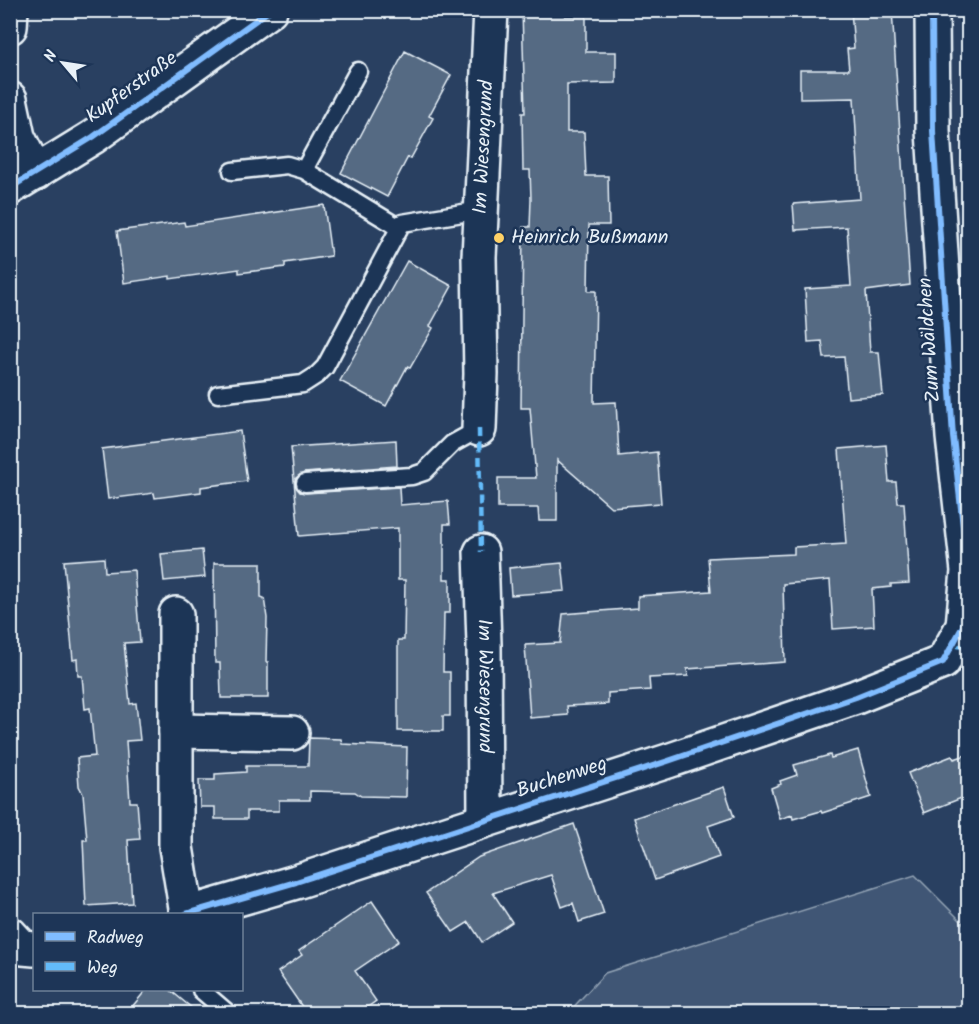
<svg xmlns="http://www.w3.org/2000/svg" width="979" height="1024" viewBox="0 0 979 1024" font-family="Kalam,sans-serif">
  <style>
    .green { fill: #415774; stroke: #94a4b6; stroke-width: 1.5 }
    .building { fill: #556a83; stroke: #e8f1f8; stroke-width: 1.5 }
    .lines { fill: none; stroke-linecap: round; stroke-linejoin: round }
    .service-casing { stroke: #e8f1f8; stroke-width: 21 }
    .minor-casing { stroke: #e8f1f8; stroke-width: 38 }
    .tertiary-casing { stroke: #e8f1f8; stroke-width: 38 }
    .service { stroke: #1d3557; stroke-width: 16 }
    .minor { stroke: #1d3557; stroke-width: 33 }
    .tertiary { stroke: #1d3557; stroke-width: 33 }
    .quiet { stroke: #63bbfa; stroke-width: 4.5; stroke-dasharray: 9 4.5; stroke-linecap: butt }
    .cycleway-casing { stroke: #1d3557; stroke-width: 10 }
    .cycleway { stroke: #80bcff; stroke-width: 6 }
    .poi-dot { fill: #ffd166; stroke: #1d3557; stroke-width: 2 }
    .labels { text-anchor: middle; dominant-baseline: central; stroke-width: 5; stroke-linejoin: round; paint-order: stroke }
    .street-label { font-size: 20px; fill: #e8f1f8; stroke: #1d3557 }
    .poi-label { font-size: 20px; fill: #e8f1f8; stroke: #1d3557; text-anchor: start }
  </style>
  <rect width="100%" height="100%" fill="#294061"/>
  <filter id="ink" filterUnits="userSpaceOnUse"><feTurbulence type="fractalNoise" baseFrequency=".0167" numOctaves="2"/><feDisplacementMap in="SourceGraphic" scale="12" xChannelSelector="R" yChannelSelector="G"/><feConvolveMatrix kernelMatrix="1 2 1 2 8 2 1 2 1" color-interpolation-filters="sRGB"/></filter>
  <g filter="url(#ink)">
    <path class="green" d="M915 875 968 928V1013H568L605 973Z"/>
    <path class="building" d="M522 10H565V16H586V52H616V83L567 84V132H584L586 176H608L609 225H589L588 291H596L594 403 616 402 619 456 657 452 661 503 611 507 557 460V521H539L538 508H498V478H536L530 408H521L523 227H530L531 199 530 170H523L522 113H525Z
      M851 10H892L910 285 866 291 870 352H879L883 395 848 398 844 357 824 358 822 341 808 342 805 289 851 286 847 227 795 230 793 204 860 199 854 98 800 99V70H849L847 49 854 48Z
      M405 51 451 75 429 116 433 118 411 158 408 157 387 197 341 173Z
      M324 205 331 256 285 263V267L239 273V269L170 279V276L124 283 117 231 184 222 185 226Z
      M407 261 452 286 430 326 433 328 410 368 407 367 386 406 340 381Z
      M240 431 247 481 201 487V492L155 498 154 493 108 499 102 449Z
      M396 440 397 466 304 473 296 478 295 484 300 492 306 493 399 487 400 505 448 501 450 524H444V579H450V613H444L443 672H450V716H443V731H398V640H404L405 580H398V528L299 536 291 447Z
      M886 445 889 482H896L898 503H904L909 583 891 584V587L872 589 874 626 833 629 830 580 783 584 785 662 687 669 688 676 649 678 650 690 608 693V704L567 706 568 715 530 718 525 645 560 643 563 614 638 608V596L711 591 708 558 794 554V547L846 544 839 449Z
      M202 550 205 577 164 581 161 554Z
      M104 558 105 572 134 570 140 642 124 643 130 704 136 703 140 740 126 741 130 802H137L140 839 128 840 132 903 86 906 83 840H87L83 794 79 786 77 758 95 756 90 708 85 709 82 676H78L77 659 73 660 64 561Z
      M214 563H261V597L264 598 267 618 266 662H268V698H221L220 663H215Z
      M562 563 565 591 511 595 509 568Z
      M309 738 341 739 342 744 407 747 406 797 361 796 355 792 310 791V800H279V811H247V819H215V807H200L199 780H215V774L246 772V766H308Z
      M858 750 871 797 822 813 821 811 793 819 792 815 780 819 771 788 781 784 780 781 797 775 794 765 830 755 831 758Z
      M969 754V795L924 813 908 773 952 756 954 759Z
      M724 787 734 817 708 826 719 857 655 880 634 818Z
      M574 824 604 914 579 922 573 903 562 907 551 875 493 893 512 922 482 942 469 922 453 932 426 893 479 857Z
      M372 901 399 941 355 971 376 1001 358 1014H307L278 972 302 955 299 951Z
      M146 990H170L199 1014H126Z"/>
    <g class="lines">
      <defs>
        <path id="service" d="M358 71 304 170 398 227
          M232 171 287 165 304 170
          M218 394 303 384 317 375 325 367 402 223 481 210
          M305 483 412 476 424 472 452 444 479 429
          M201 990 229 1014"/>
        <g id="minor">
          <path d="M10 27 11 10"/>
          <path d="M10 99 18 137 36 173"/>
          <path id="s1" d="M479 429 481 374 479 257 491 10"/>
          <path id="s2" d="M481 552 484 644 485 820"/>
          <path d="M176 614V847L187 914"/>
          <path d="M176 731 292 733"/>
          <path d="M186 914 296 882 668 761 856 697 943 662 963 626 968 571 953 437 933 131 932 10"/>
          <path d="M10 934 23 948 34 949"/>
        </g>
        <path id="tertiary" d="M10 188 93 137 270 10"/>
      </defs>
      <use href="#service" class="service-casing"/>
      <use href="#minor" class="minor-casing"/>
      <use href="#tertiary" class="tertiary-casing"/>
      <use href="#service" class="service"/>
      <use href="#minor" class="minor"/>
      <use href="#tertiary" class="tertiary"/>
      <path class="quiet" d="M479 429 481 552
        M953 645 968 648"/>
      <defs>
        <path id="cycleway" d="M10 188 93 137 270 10
          M186 914 296 882 668 761 856 697 943 662 963 626 968 571 953 437 933 131 932 10"/>
      </defs>
      <use href="#cycleway" class="cycleway-casing"/>
      <use href="#cycleway" class="cycleway"/>
    </g>
  </g>
  <circle class="poi-dot" cx="499" cy="238" r="6"/>
  <g class="labels">
    <g class="street-label">
      <text transform="translate(132 88) rotate(-36)">Kupferstraße</text>
      <text stroke="none"><textPath href="#s1" startOffset="282">Im Wiesengrund</textPath></text>
      <text transform="translate(930 340) rotate(-94)">Zum Wäldchen</text>
      <text stroke="none"><textPath href="#s2" startOffset="134">Im Wiesengrund</textPath></text>
      <text transform="translate(562 778) rotate(-18)">Buchenweg</text>
    </g>
    <g class="poi-label">
      <text x="511" y="238">Heinrich Bußmann</text>
    </g>
  </g>
  <rect width="979" height="1024" fill="none" stroke="#1d3557" stroke-width="36"/>
  <rect x="18" y="18" width="943" height="988" fill="none" stroke="#e8f1f8" stroke-width="2" filter="url(#ink)"/>
  <rect x="33" y="913" width="210" height="78" fill="#1d3557" stroke="#6e8097" stroke-width="1.5"/>
  <rect x="45" y="932" width="30" height="9" fill="#80bcff" stroke="#6e8097" stroke-width="1.5"/>
  <text x="87" y="943" font-size="18" fill="#e8f1f8">Radweg</text>
  <rect x="45" y="962" width="30" height="9" fill="#63bbfa" stroke="#6e8097" stroke-width="1.5"/>
  <text x="87" y="973" font-size="18" fill="#e8f1f8">Weg</text>
  <g transform="translate(63 63) rotate(299)" stroke="#1d3557" stroke-width="4.5" paint-order="stroke">
  <path d="M0-4.5L10 22L0 15L-10 22Z" fill="#e8f1f8"/>
  <text y="-9" font-size="16" font-weight="bold" text-anchor="middle" fill="#e8f1f8">N</text>
  </g>
</svg>
